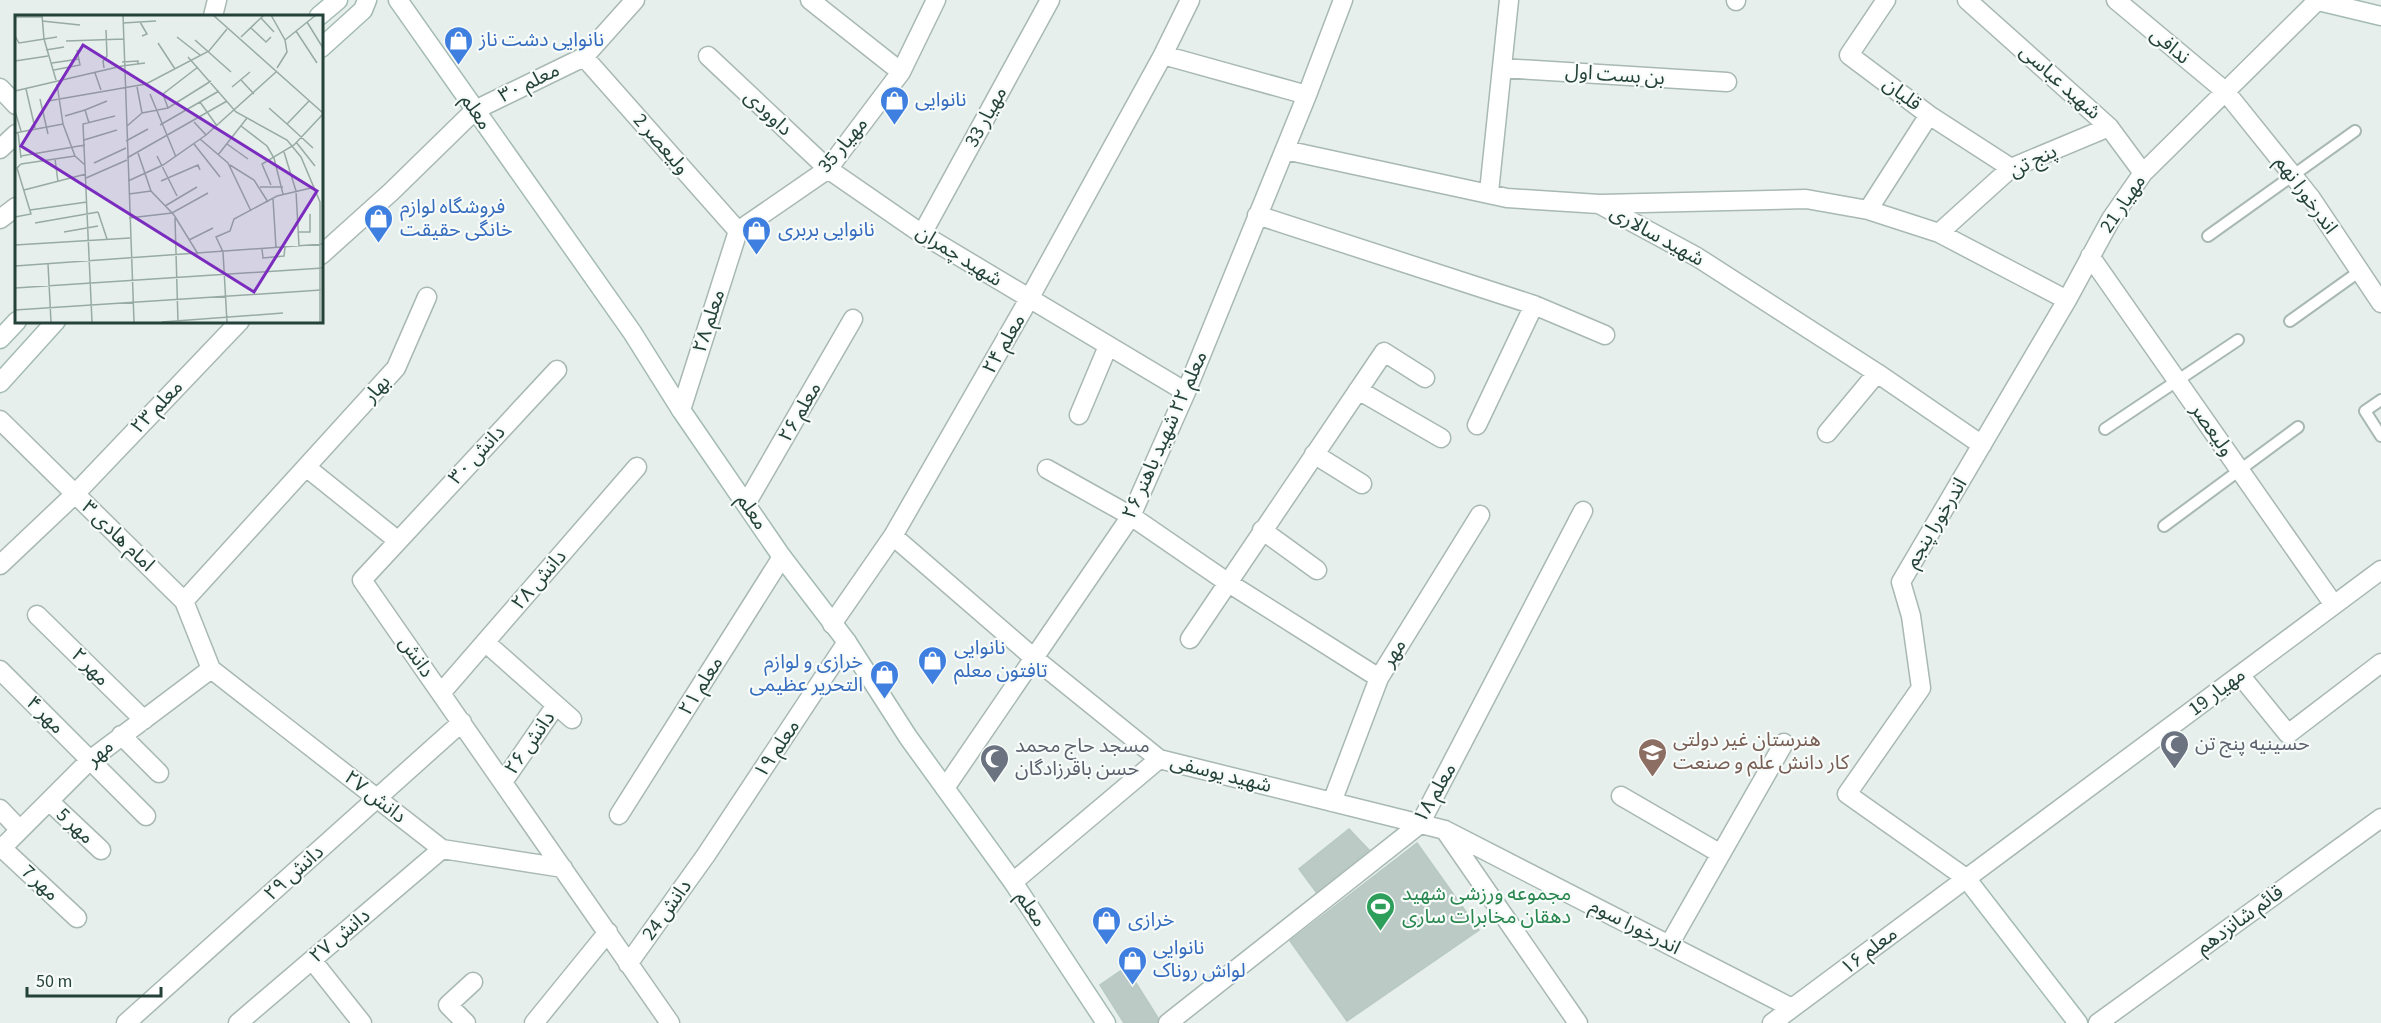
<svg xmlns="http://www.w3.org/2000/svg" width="2381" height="1023" viewBox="0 0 2381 1023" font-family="'Source Sans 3','Noto Sans Arabic',sans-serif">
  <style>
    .building { fill: #bbcac4; stroke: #b8c9c2; stroke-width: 1.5 }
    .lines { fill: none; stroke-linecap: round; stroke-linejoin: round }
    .lane-casing { stroke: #a8b8b2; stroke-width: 14 }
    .street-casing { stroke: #a8b8b2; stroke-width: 21 }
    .secondary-casing { stroke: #a4bbb3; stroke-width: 21 }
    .lane { stroke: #fff; stroke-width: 10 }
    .street { stroke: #fff; stroke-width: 18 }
    .secondary { stroke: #fff; stroke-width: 18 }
    .labels { text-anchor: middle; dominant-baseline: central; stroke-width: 4.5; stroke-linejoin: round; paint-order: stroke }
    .shop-label { font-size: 20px; fill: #366cbe; stroke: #f7fbf9; text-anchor: start }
    .street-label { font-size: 20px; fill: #24423a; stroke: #f7fbf9 }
    .education-label { font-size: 20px; fill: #785e54; stroke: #f7fbf9; text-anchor: start }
    .worship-label { font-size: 20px; fill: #5b616d; stroke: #f7fbf9; text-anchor: start }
    .leisure-label { font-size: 20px; fill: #27864d; stroke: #f7fbf9; text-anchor: start }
    .inset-road { fill: none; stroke: #98aaa4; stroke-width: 1.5 }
    .view { fill: #7b2cbf; fill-opacity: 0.15; stroke: #7b2cbf; stroke-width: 3 }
    .inset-edge { fill: none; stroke: #24423a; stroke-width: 3 }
  </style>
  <rect width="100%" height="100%" fill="#e6efeb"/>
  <path class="building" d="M1349 829 1369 850 1316 892 1299 869Z
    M1417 843 1479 930 1347 1021 1290 941Z
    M1126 967 1158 1018 1157 1023H1124L1100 985Z"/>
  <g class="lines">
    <defs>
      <path id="lane" d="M2208 236 2355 131
        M2290 321 2360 271
        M2381 400 2365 411 2381 436
        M2105 429 2238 340
        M2164 526 2298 427"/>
      <path id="street" d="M810 0 901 72
        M1886 0 1849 55 1929 115 2011 168
        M1967 0 2109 127 2143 173
        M2116 0 2225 91 2311 198 2381 303
        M1736 1V0
        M213 16 217 0
        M708 56 828 169 922 234 1186 392
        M584 57 738 231
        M1502 68 1727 82
        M0 88 16 105
        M1307 95 1343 0
        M0 149 16 134
        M1285 150 1507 198 1599 204 1697 257 1877 373 1982 445
        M1489 192 1509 0
        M1601 204 1806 199 1868 210 1939 233 2067 300
        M1868 210 1929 115
        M1257 215 1534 305 1605 335
        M0 219 16 207
        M738 231 828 169 901 72 936 0
        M1939 233 2011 168 2109 127
        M922 234 1050 0
        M321 255 391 192 475 110 584 57 635 0
        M2090 256 2334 605
        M557 370 362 580 670 1023
        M1358 390 1441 438
        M681 410 738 231
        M1079 415 1108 346
        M0 420 184 601 211 669
        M1477 425 1534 305
        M1827 433 1877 373
        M1314 454 1362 484
        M306 467 396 368 427 297
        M1047 469 1131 516 1227 582 1379 678
        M746 504 853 319
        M1262 530 1317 570
        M893 536 1034 658 1159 759 1445 830 1792 1008
        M0 565 75 494 240 321
        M184 601 306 467 397 540
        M37 615 144 720
        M832 624 893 536 1029 299 1163 55 1190 0
        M1190 639 1384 352 1425 378
        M485 642 572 719
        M211 669 442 849 563 868
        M0 670 146 816
        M2240 675 2288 734 2381 663
        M441 693 637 467
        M121 735 159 773
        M503 782 556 705
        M945 788 1131 516 1186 392 1307 95 1163 55
        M1621 796 1721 854
        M49 801 101 850
        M1332 802 1379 678 1480 515
        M0 809 20 830
        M619 815 782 557
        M1446 832 1578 1023
        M2 848 77 918
        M0 850 90 760 211 669
        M1966 878 1847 794 1921 688 1911 616 1901 582 2067 300 2111 219 2143 173 2316 2
        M1013 882 1159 759
        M1669 945 1784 743
        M312 960 362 1023
        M628 964 706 855 847 642
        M126 1023 462 722
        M238 1023 442 849
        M466 1023 448 1005 473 982
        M534 1023 608 932
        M1168 1023 1420 824 1583 511
        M1772 1023 2381 570
        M2098 1023 2381 818"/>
      <path id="secondary" d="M398 0 632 332 681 410 782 557 847 642 908 737 1013 882 1106 1023
        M2314 0 2381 16
        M319 16 338 0
        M321 48 363 10 367 0
        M0 339 17 321
        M0 383 56 321
        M1966 878 2078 1023"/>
    </defs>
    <use href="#lane" class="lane-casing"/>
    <use href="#street" class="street-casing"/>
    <use href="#secondary" class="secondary-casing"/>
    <use href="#lane" class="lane"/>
    <use href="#street" class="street"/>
    <use href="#secondary" class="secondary"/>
  </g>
  <defs>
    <symbol id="shop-pin" viewBox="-11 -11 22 30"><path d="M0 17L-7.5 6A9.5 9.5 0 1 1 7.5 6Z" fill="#3f7fe0" stroke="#f7fbf9"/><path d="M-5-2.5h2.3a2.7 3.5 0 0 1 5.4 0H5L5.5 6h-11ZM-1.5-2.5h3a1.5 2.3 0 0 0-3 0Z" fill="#fff"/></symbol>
    <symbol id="mosque-pin" viewBox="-11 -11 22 30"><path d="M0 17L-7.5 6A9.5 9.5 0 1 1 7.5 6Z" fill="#6b7280" stroke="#f7fbf9"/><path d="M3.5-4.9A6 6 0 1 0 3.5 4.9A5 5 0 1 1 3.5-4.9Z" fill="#fff"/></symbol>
    <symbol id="school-pin" viewBox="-11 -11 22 30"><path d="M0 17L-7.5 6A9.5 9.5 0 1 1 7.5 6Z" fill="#8d6e63" stroke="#f7fbf9"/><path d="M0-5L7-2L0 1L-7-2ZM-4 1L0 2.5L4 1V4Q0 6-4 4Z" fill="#fff"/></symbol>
    <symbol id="stadium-pin" viewBox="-11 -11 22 30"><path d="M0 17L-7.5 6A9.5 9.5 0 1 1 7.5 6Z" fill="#2e9e5b" stroke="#f7fbf9"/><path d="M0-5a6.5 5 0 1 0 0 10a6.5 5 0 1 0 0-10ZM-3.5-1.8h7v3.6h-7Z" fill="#fff"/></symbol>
  </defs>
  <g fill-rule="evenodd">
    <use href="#shop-pin" x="442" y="24" width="33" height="45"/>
    <use href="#shop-pin" x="878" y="84" width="33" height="45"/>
    <use href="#shop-pin" x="362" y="202" width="33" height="45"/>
    <use href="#shop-pin" x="740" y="214" width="33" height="45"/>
    <use href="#shop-pin" x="916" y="644" width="33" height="45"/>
    <use href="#shop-pin" x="868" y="658" width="33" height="45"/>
    <use href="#mosque-pin" x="2158" y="728" width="33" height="45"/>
    <use href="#school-pin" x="1636" y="736" width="33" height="45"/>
    <use href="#mosque-pin" x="978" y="742" width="33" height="45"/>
    <use href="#stadium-pin" x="1364" y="890" width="33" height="45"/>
    <use href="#shop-pin" x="1090" y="904" width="33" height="45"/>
    <use href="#shop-pin" x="1116" y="944" width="33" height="45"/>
  </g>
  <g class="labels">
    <g class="shop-label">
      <text x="479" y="40">نانوایی دشت ناز</text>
      <text x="915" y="100">نانوایی</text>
      <text x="400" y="207">فروشگاه لوازم<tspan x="400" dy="23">خانگی حقیقت</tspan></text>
      <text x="778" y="230">نانوایی بربری</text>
      <text x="954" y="648">نانوایی<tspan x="954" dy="23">تافتون معلم</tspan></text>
      <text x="863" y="662" text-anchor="end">خرازی و لوازم<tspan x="863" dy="23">التحریر عظیمی</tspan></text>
      <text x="1128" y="920">خرازی</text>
      <text x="1153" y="948">نانوایی<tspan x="1153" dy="23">لواش روناک</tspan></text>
    </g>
    <g class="street-label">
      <text transform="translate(2170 46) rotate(40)">ندافی</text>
      <text transform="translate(1615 75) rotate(4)">بن بست اول</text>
      <text transform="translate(2060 82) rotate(42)">شهید عباسی</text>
      <text transform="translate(529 83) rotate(-26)">معلم ۳۰</text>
      <text transform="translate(1902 94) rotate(37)">قلیان</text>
      <text transform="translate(476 112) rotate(56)">معلم</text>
      <text transform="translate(768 113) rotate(43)">داوودی</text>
      <text transform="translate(986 117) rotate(-61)">مهیار 33</text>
      <text transform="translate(661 144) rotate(49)">ولیعصر 2</text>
      <text transform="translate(843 145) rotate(-50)">مهیار 35</text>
      <text transform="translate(2033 161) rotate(-26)">پنج تن</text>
      <text transform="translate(2306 195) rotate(54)">اندرخورا نهم</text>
      <text transform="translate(2123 204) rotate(-56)">مهیار 21</text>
      <text transform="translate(1657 236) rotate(29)">شهید سالاری</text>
      <text transform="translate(959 256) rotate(32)">شهید چمران</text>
      <text transform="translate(709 321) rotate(-72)">معلم ۲۸</text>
      <text transform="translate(1004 344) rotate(-60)">معلم ۲۴</text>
      <text transform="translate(377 389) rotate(-48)">بهار</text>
      <text transform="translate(157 407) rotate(-46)">معلم ۲۳</text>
      <text transform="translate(800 412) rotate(-60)">معلم ۲۶</text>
      <text transform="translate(2212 430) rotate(55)">ولیعصر</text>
      <text transform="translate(1165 435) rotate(-66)">معلم ۲۲ شهید باهنر ۲۶</text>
      <text transform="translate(477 455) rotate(-47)">دانش ۳۰</text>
      <text transform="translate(752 512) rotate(56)">معلم</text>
      <text transform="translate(1936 523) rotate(-59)">اندرخورا پنجم</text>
      <text transform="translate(118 536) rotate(44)">امام هادی ٣</text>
      <text transform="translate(539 580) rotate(-49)">دانش ۲۸</text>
      <text transform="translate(1394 653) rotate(-58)">مهر</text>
      <text transform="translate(416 657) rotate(55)">دانش</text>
      <text transform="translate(90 667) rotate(45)">مهر ۲</text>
      <text transform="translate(701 686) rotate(-58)">معلم ۲۱</text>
      <text transform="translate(2217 692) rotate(-37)">مهیار 19</text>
      <text transform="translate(45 715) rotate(45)">مهر ۴</text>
      <text transform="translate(530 743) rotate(-55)">دانش ۲۶</text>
      <text transform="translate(777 749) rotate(-56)">معلم ۱۹</text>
      <text transform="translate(100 753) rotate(-41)">مهر</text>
      <text transform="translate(1221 774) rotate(14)">شهید یوسفی</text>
      <text transform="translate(1435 793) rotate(-60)">معلم ۱۸</text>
      <text transform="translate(375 797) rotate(38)">دانش ۲۷</text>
      <text transform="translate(75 826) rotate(43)">مهر 5</text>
      <text transform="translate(294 873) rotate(-42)">دانش ٢٩</text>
      <text transform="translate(40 883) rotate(43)">مهر 7</text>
      <text transform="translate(1031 909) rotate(57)">معلم</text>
      <text transform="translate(667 910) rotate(-54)">دانش 24</text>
      <text transform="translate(2240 920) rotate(-36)">قائم شانزدهم</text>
      <text transform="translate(1635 927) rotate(27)">اندرخورا سوم</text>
      <text transform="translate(340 936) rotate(-40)">دانش ٢٧</text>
      <text transform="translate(1869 951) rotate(-37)">معلم ۱۶</text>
    </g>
    <g class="education-label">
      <text x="1673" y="740">هنرستان غیر دولتی<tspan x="1673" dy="23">کار دانش علم و صنعت</tspan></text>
    </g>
    <g class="worship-label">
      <text x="2195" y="744">حسینیه پنج تن</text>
      <text x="1015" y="746">مسجد حاج محمد<tspan x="1015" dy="23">حسن باقرزادگان</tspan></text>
    </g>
    <g class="leisure-label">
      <text x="1402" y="894">مجموعه ورزشی شهید<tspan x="1402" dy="23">دهقان مخابرات ساری</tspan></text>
    </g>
  </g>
  <g transform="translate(15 15)">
    <rect width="308" height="308" fill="#e6efeb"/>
    <path class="inset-road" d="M27 0 29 24 41 65M108 0 119 307M198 0 308 98M256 0 270 25 272 37 262 53M0 2H27M246 3 259 17M27 6 65 10M125 7 132 19 127 21M292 7 308 33M108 8 141 6M236 13 251 27 256 22M281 16 302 48M0 21 4 28 42 22M162 22 185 40M226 22 249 0M180 25 216 57M270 25 301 0M51 26 109 24M143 28 160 54M31 35 49 32M173 42 221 97 272 125 286 142 305 187V307M0 46 33 41M107 47 123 46V49M37 48 64 44M107 51 130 48M89 53 88 46 92 41 91 15M39 55 65 50 62 35M80 58 86 75M226 65 239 79M42 69 48 109 60 141 70 150M122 72 127 98M217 72 235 57M11 74 20 113M0 76 107 51M135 79 161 142M25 84 33 119M33 86 131 69 194 36 212 14M185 87 202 111M153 93 148 79 183 52M254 93 272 109 294 86M70 95 92 86M0 96 6 116M127 98 153 93 196 66M50 101 70 95 74 108M272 109 298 133M145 110 204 76M112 111 127 98M226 111 252 131 259 143 268 179M3 117 6 143M0 118 48 109M191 120 261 57M185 124 213 148 236 196M69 125 102 115M111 126 133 114M281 127 300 151M179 129 205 162M212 129 233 144M269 137 281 176 284 231M123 138 136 176 159 200 183 239M203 140 232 103M6 141 70 130M142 141 162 181M112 143 212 86M40 144 43 167M79 148 111 133M6 149 60 141M215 150 239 165 253 187M71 163 112 145M113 166 148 150 191 120 179 107M146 166 183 150 185 155M256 170 247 149 279 130 308 99M245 172H268M9 175 71 159M114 179 136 176M258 184 261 233M150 191 182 172M15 195 72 187M83 197 92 224M0 202 16 199 2 153 6 149M114 203 157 198 193 178M160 203 163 307M20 208 83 197M49 217 83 211M284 217H295V199M174 225 198 213M0 230 115 223M247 234 248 243 269 241 270 232M33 249 36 307M0 251 308 229M0 273 308 253M0 295 306 275M77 307 68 109 100 101M147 307 268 298M212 307 208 237 201 222 215 216 219 204 262 181 296 173"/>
    <path class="view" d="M68 30 302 176 239 277 6 131Z"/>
    <rect width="308" height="308" class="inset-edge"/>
  </g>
  <path d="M27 987v9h134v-9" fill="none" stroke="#24423a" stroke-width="3"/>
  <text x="36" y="987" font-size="18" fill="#24423a" stroke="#f7fbf9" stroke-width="4.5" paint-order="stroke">50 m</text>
</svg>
